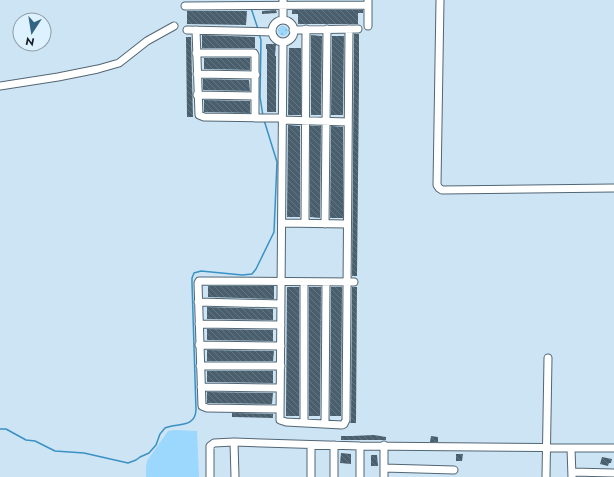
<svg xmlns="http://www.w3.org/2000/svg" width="614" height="477" viewBox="0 0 614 477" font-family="Jost,sans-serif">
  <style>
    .green { fill: #9cd7fe }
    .garden { fill: url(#garden-dots) }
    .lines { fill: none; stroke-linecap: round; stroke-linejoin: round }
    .stream { stroke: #3a91c3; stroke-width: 1.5 }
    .building { fill: url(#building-back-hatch) }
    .minor-casing { stroke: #526674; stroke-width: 9 }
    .minor { stroke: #fff; stroke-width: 7 }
  </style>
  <defs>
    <pattern id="garden-dots" width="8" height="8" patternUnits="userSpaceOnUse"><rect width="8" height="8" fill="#9cd7fe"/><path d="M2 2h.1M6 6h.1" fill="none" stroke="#86b8da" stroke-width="1.8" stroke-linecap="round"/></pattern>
    <pattern id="building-back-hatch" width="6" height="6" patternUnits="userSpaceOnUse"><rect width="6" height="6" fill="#4a5f6d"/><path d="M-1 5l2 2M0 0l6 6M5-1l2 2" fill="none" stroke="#667681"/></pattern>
  </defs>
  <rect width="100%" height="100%" fill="#cde4f5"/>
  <path class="green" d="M175 430 197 431 199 477H146V467L147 461 168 431Z"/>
  <path class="garden" d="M278 31a5 5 0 1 1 10 0a5 5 0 1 1-10 0Z"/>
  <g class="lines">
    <path class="stream" d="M251 8 258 29
      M259 34 261 40 260 97 263 116
      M0 429H6L26 440 35 441 55 451 84 453 128 463 136 460 140 457 149 453 156 445 160 434 165 428C178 423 195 428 196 410L192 283V278L194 273 201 271 242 275 252 274 256 269 274 232 277 162 264 120"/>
  </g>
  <path class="building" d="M276 10 277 13 262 14V11Z
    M292 10H363V13H358V24H298V14H292Z
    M187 11H247L246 25 187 24Z
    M354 34H359V82L357 276H352Z
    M202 35 255 37V48H202Z
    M311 35 322 36 321 115H311Z
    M332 36H344L343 115H331Z
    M186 37H191L193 117H187Z
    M266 44H276L275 56H276V112H267V49H266Z
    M289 48H301V115H288Z
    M204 58H250V70L204 69Z
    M203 79 249 80 250 91 203 90Z
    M204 100 250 101V113L204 112Z
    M288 125 300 126V217H287Z
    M310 126H321L320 218 310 217Z
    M331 126 343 127V218H330Z
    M208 286H274V299L208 297Z
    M287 287H299V416H286V409Z
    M309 287H321L320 416H309Z
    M331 287H342L341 416H330Z
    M352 287H357L356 423H350L351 420Z
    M207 307 273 309V320L207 319Z
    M207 329 273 330V341L207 340Z
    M207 350 274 351 273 361H207Z
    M207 371H273V383L207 382Z
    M207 392 273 393 272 404 208 403H207Z
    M232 413 273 414V418L232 417Z
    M374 435 386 437V440H341V436H352Z
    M431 436 438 437V442H430Z
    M341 453 351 454V464L340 463Z
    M456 454H463L462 461H456Z
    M371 455H377L378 466H371Z
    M602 457 612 459 611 463H609L608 466 600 464Z"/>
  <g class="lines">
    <defs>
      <path id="minor" d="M283 0V20
        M368 0V26
        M440 0 437 185 439 188 442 190 614 188
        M185 6 368 5
        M272 31a11 11 0 1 1 22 0a11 11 0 1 1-22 0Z
        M187 30 272 32
        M196 30 199 115 204 117 282 118
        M293 30 358 29
        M283 42 280 420 286 422 342 425 344 424 346 420 349 29
        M196 53H254L255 55V118
        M197 74 256 75
        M0 86 58 77 98 69 119 63 147 41 174 26
        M197 95 255 96
        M282 120 348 122
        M282 223 347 224
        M305 223 306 29
        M325 224 327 29
        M198 302 281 304
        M199 324 281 325
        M199 345 281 346
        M200 366H281
        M201 387 280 388
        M279 409 207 408 202 406 198 283 199 281H201L354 282
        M304 423V282
        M325 424 326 282
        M234 442 235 477
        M571 448 572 477
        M384 468 454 470
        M572 472 614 473
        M210 477V446L214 443 234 442 360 446 614 448
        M311 477V445
        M334 477V445
        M360 477V446
        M384 477V445
        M546 477 548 358"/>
    </defs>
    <use href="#minor" class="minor-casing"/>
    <use href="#minor" class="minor"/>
  </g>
  <g transform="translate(32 32) rotate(192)"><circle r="19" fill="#def1fe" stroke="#8e9da7"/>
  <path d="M0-3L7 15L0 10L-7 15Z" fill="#336482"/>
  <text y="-6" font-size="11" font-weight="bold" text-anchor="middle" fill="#171f25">N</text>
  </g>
</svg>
